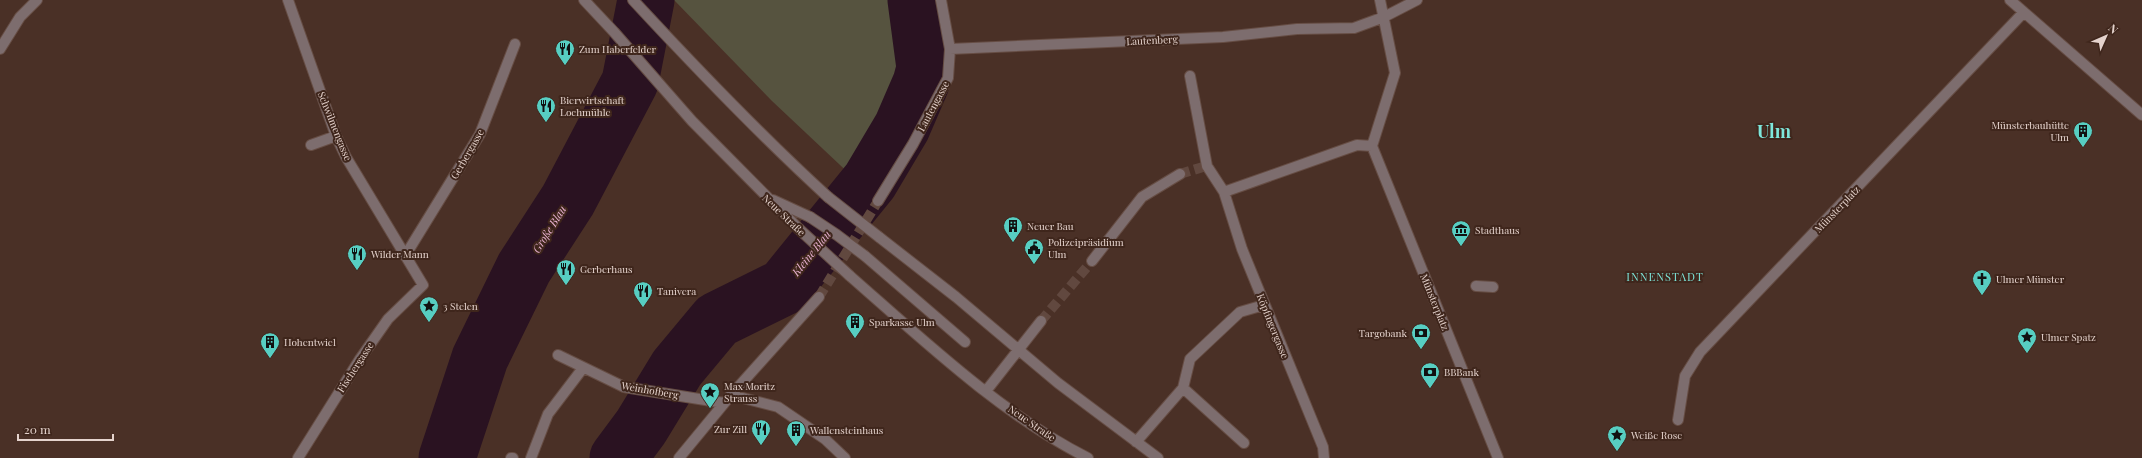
<svg xmlns="http://www.w3.org/2000/svg" width="2142" height="458" viewBox="0 0 2142 458" font-family="'Playfair Display',serif">
  <style>
    .green { fill: #56533f }
    .lines { fill: none; stroke-linecap: round; stroke-linejoin: round }
    .river { stroke: #2a1221; stroke-width: 57 }
    .minor-tunnel { stroke: #61483f; stroke-width: 10; stroke-dasharray: 10 5; stroke-linecap: butt }
    .minor-casing { stroke: #664d44; stroke-width: 12 }
    .minor { stroke: #7d6d6e; stroke-width: 10 }
    .minor-bridge-casing { stroke: #664d44; stroke-width: 12; stroke-linecap: butt }
    .minor-bridge { stroke: #7d6d6e; stroke-width: 10 }
    .labels { text-anchor: middle; dominant-baseline: central; stroke-width: 4; stroke-linejoin: round; paint-order: stroke }
    .street-label { font-size: 10px; fill: #e5d3cd; stroke: #3f261c }
    .poi-label { font-size: 10px; fill: #e5d3cd; stroke: #3f261c; text-anchor: start }
    .water-label { font-size: 11px; font-style: italic; fill: #e8b1d1; stroke: #3f261c }
    .neighbourhood-label { font-size: 11px; letter-spacing: 1px; fill: #7ee7db; stroke: #3f261c }
    .town-label { font-size: 18px; font-weight: bold; fill: #7ee7db; stroke: #3f261c }
  </style>
  <rect width="100%" height="100%" fill="#4a3026"/>
  <path class="green" d="M674 0H910L914 37 913 78 882 141 857 181 772 101Z"/>
  <g class="lines">
    <path class="river" d="M447 458 480 358 524 268 568 200 630 82 646 0
      M618 458 641 427 677 368 717 320 784 287 870 181 902 127 921 83 925 68 916 0"/>
    <path class="minor-tunnel" d="M1180 174 1203 167
      M819 297 878 201
      M1041 321 1092 261"/>
    <defs>
      <path id="minor" d="M288 0 336 136 346 157 423 285 388 319 360 359 298 458
        M584 0 614 32 692 121 799 229
        M633 0C696 68 760 135 828 197
        M1380 0 1395 73 1372 146 1498 458
        M2010 0 2142 115
        M0 49 20 17 37 0
        M950 49 1223 37 1297 29 1354 28 1384 17 1417 0
        M1190 76 1207 166 1224 192 1242 249 1323 447 1324 458
        M311 145 336 136
        M1224 192 1357 145 1372 146
        M773 200 810 217
        M878 201 913 144 948 78 950 49 941 0
        M879 237 956 297 1058 383 1158 458
        M405 256 480 134 515 44
        M865 256 965 342
        M1092 261 1142 197 1180 174
        M850 276C922 339 1002 415 1088 458
        M1476 286 1493 287
        M558 355 624 387 724 403
        M1183 388 1190 359 1240 312 1264 305
        M986 391 1041 321
        M731 395 778 407 825 439 845 458
        M1678 420 1685 376 1700 352 2024 12
        M1136 442 1183 388 1244 443
        M511 458H513
        M531 458 548 414 583 368
        M679 458 731 395 819 297"/>
    </defs>
    <use href="#minor" class="minor-casing"/>
    <use href="#minor" class="minor"/>
    <defs>
      <path id="minor-bridge" d="M828 197 879 237
        M810 217 837 235 865 256
        M799 229 850 276"/>
    </defs>
    <use href="#minor-bridge" class="minor-bridge-casing"/>
    <use href="#minor-bridge" class="minor-bridge"/>
  </g>
  <defs>
    <symbol id="restaurant-pin" viewBox="-11 -11 22 30"><path d="M0 17L-7.5 6A9.5 9.5 0 1 1 7.5 6Z" fill="#57cec2" stroke="#3f261c"/><path d="M-5-6h1v4h1v-4h1v4h1v-4h1v5L-1.5 .5V6h-2V.5L-5-1ZM5-6V6H3V1.5H1.5Q1.5-4 5-6Z" fill="#111"/></symbol>
    <symbol id="building-pin" viewBox="-11 -11 22 30"><path d="M0 17L-7.5 6A9.5 9.5 0 1 1 7.5 6Z" fill="#57cec2" stroke="#3f261c"/><path d="M-4-6H4V6H1V3H-1V6H-4ZM-2.5-4.3h1.7v1.8h-1.7ZM.8-4.3h1.7v1.8H.8ZM-2.5-1h1.7V.8h-1.7ZM.8-1h1.7V.8H.8Z" fill="#111"/></symbol>
    <symbol id="museum-pin" viewBox="-11 -11 22 30"><path d="M0 17L-7.5 6A9.5 9.5 0 1 1 7.5 6Z" fill="#57cec2" stroke="#3f261c"/><path d="M0-6L6-3V-2H-6V-3ZM-5-1h2V3h-2ZM-1-1h2V3h-2ZM3-1h2V3H3ZM-6 4H6V6H-6Z" fill="#111"/></symbol>
    <symbol id="civic-pin" viewBox="-11 -11 22 30"><path d="M0 17L-7.5 6A9.5 9.5 0 1 1 7.5 6Z" fill="#57cec2" stroke="#3f261c"/><path d="M-.6-6.5H3V-4.5H.6V-3L4-1V1h2V6H-6V1h2V-1L-.6-3ZM-1.2 2.5V6h2.4V2.5Z" fill="#111"/></symbol>
    <symbol id="church-pin" viewBox="-11 -11 22 30"><path d="M0 17L-7.5 6A9.5 9.5 0 1 1 7.5 6Z" fill="#57cec2" stroke="#3f261c"/><path d="M-1.2-6h2.4v3.5h3.3v2.4h-3.3V6h-2.4V-.1h-3.3v-2.4h3.3Z" fill="#111"/></symbol>
    <symbol id="sight-pin" viewBox="-11 -11 22 30"><path d="M0 17L-7.5 6A9.5 9.5 0 1 1 7.5 6Z" fill="#57cec2" stroke="#3f261c"/><path d="M0-6L1.8-2.2L6-1.7L2.9 1.2L3.7 5.4L0 3.3L-3.7 5.4L-2.9 1.2L-6-1.7L-1.8-2.2Z" fill="#111"/></symbol>
    <symbol id="bank-pin" viewBox="-11 -11 22 30"><path d="M0 17L-7.5 6A9.5 9.5 0 1 1 7.5 6Z" fill="#57cec2" stroke="#3f261c"/><path d="M-6-4H6V4H-6ZM0-2.3a2.3 2.3 0 1 0 0 4.6a2.3 2.3 0 1 0 0-4.6Z" fill="#111"/></symbol>
  </defs>
  <g fill-rule="evenodd">
    <use href="#restaurant-pin" x="554" y="38" width="22" height="30"/>
    <use href="#restaurant-pin" x="535" y="95" width="22" height="30"/>
    <use href="#building-pin" x="2072" y="120" width="22" height="30"/>
    <use href="#building-pin" x="1002" y="215" width="22" height="30"/>
    <use href="#museum-pin" x="1450" y="219" width="22" height="30"/>
    <use href="#civic-pin" x="1023" y="237" width="22" height="30"/>
    <use href="#restaurant-pin" x="346" y="243" width="22" height="30"/>
    <use href="#restaurant-pin" x="555" y="258" width="22" height="30"/>
    <use href="#church-pin" x="1971" y="268" width="22" height="30"/>
    <use href="#restaurant-pin" x="632" y="280" width="22" height="30"/>
    <use href="#sight-pin" x="418" y="295" width="22" height="30"/>
    <use href="#building-pin" x="844" y="311" width="22" height="30"/>
    <use href="#bank-pin" x="1410" y="322" width="22" height="30"/>
    <use href="#sight-pin" x="2016" y="326" width="22" height="30"/>
    <use href="#building-pin" x="259" y="331" width="22" height="30"/>
    <use href="#bank-pin" x="1419" y="361" width="22" height="30"/>
    <use href="#sight-pin" x="699" y="381" width="22" height="30"/>
    <use href="#restaurant-pin" x="750" y="418" width="22" height="30"/>
    <use href="#building-pin" x="785" y="419" width="22" height="30"/>
    <use href="#sight-pin" x="1606" y="424" width="22" height="30"/>
  </g>
  <g class="labels">
    <g class="street-label">
      <text transform="translate(1152 40) rotate(-3)">Lautenberg</text>
      <text transform="translate(933 106) rotate(-62)">Lautengasse</text>
      <text transform="translate(335 126) rotate(68)">Schwilmengasse</text>
      <text transform="translate(467 154) rotate(-60)">Gerbergasse</text>
      <text transform="translate(1837 209) rotate(-46)">Münsterplatz</text>
      <text transform="translate(784 215) rotate(44)">Neue Straße</text>
      <text transform="translate(1435 302) rotate(68)">Münsterplatz</text>
      <text transform="translate(1273 326) rotate(68)">Köpfingergasse</text>
      <text transform="translate(355 367) rotate(-57)">Fischergasse</text>
      <text transform="translate(650 390) rotate(10)">Weinhofberg</text>
      <text transform="translate(1032 423) rotate(35)">Neue Straße</text>
    </g>
    <g class="poi-label">
      <text x="579" y="49">Zum Haberfelder</text>
      <text x="560" y="100">Bierwirtschaft<tspan x="560" dy="12">Lochmühle</tspan></text>
      <text x="2069" y="125" text-anchor="end">Münsterbauhütte<tspan x="2069" dy="12">Ulm</tspan></text>
      <text x="1027" y="226">Neuer Bau</text>
      <text x="1475" y="230">Stadthaus</text>
      <text x="1048" y="242">Polizeipräsidium<tspan x="1048" dy="12">Ulm</tspan></text>
      <text x="371" y="254">Wilder Mann</text>
      <text x="580" y="269">Gerberhaus</text>
      <text x="1996" y="279">Ulmer Münster</text>
      <text x="657" y="291">Tanivera</text>
      <text x="443" y="306">3 Stelen</text>
      <text x="869" y="322">Sparkasse Ulm</text>
      <text x="1407" y="333" text-anchor="end">Targobank</text>
      <text x="2041" y="337">Ulmer Spatz</text>
      <text x="284" y="342">Hohentwiel</text>
      <text x="1444" y="372">BBBank</text>
      <text x="724" y="386">Max Moritz<tspan x="724" dy="12">Strauss</tspan></text>
      <text x="747" y="429" text-anchor="end">Zur Zill</text>
      <text x="810" y="430">Wallensteinhaus</text>
      <text x="1631" y="435">Weiße Rose</text>
    </g>
    <g class="water-label">
      <text transform="translate(549 229) rotate(-58)">Große Blau</text>
      <text transform="translate(811 253) rotate(-51)">Kleine Blau</text>
    </g>
    <g class="neighbourhood-label">
      <text x="1665" y="276">INNENSTADT</text>
    </g>
    <g class="town-label">
      <text x="1774" y="131">Ulm</text>
    </g>
  </g>
  <g transform="translate(2106 36) rotate(45)" stroke="#3f261c" stroke-width="3" paint-order="stroke">
  <path d="M0-3L7 15L0 10L-7 15Z" fill="#e5d3cd"/>
  <text y="-6" font-size="11" font-weight="bold" text-anchor="middle" fill="#e5d3cd">N</text>
  </g>
  <path d="M18 434v6h95v-6" fill="none" stroke="#e5d3cd" stroke-width="2"/>
  <text x="24" y="434" font-size="12" fill="#e5d3cd" stroke="#3f261c" stroke-width="3" paint-order="stroke">20 m</text>
</svg>
